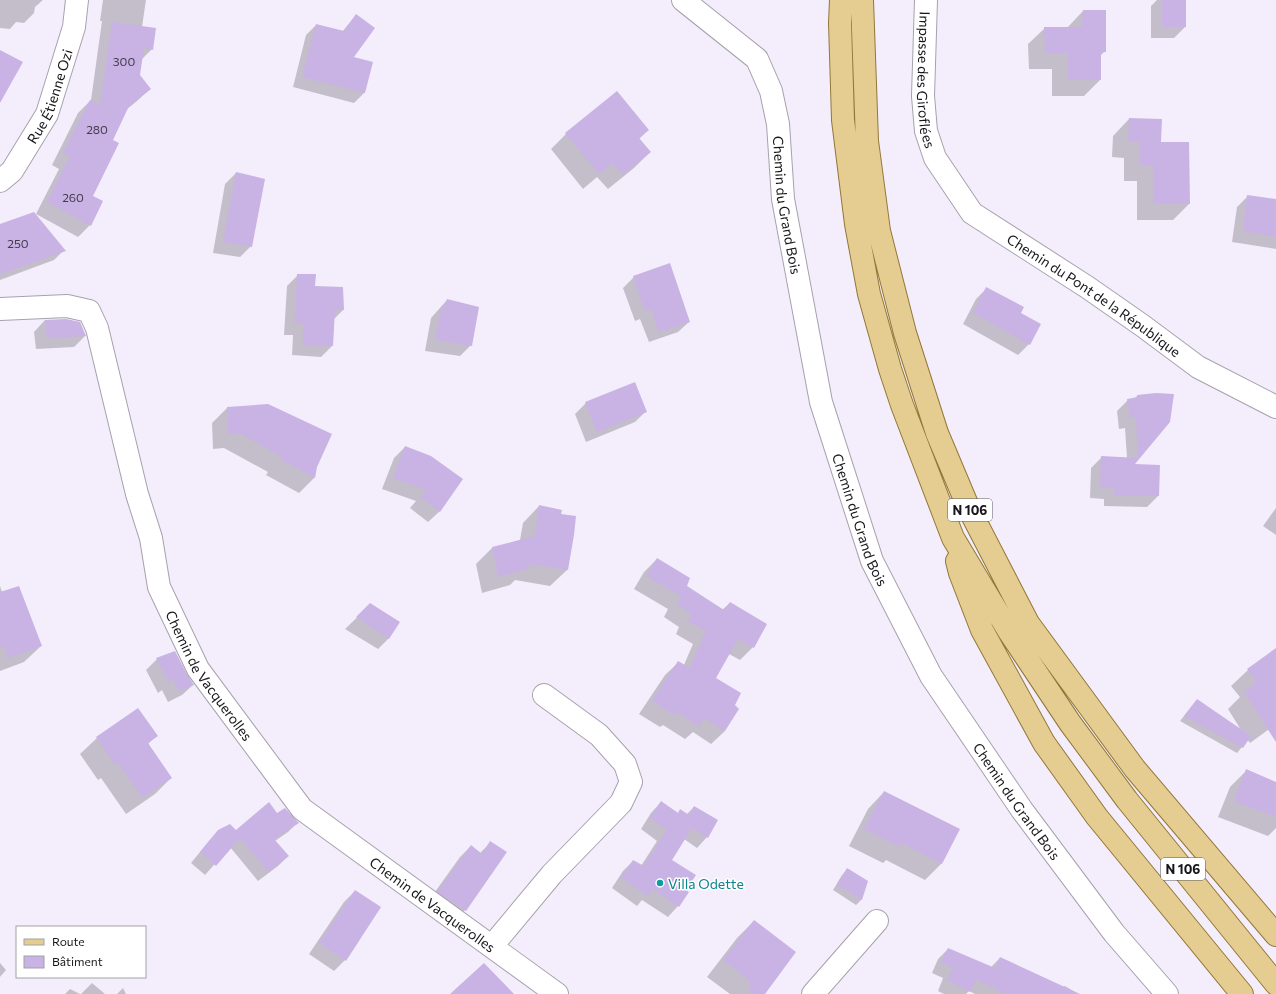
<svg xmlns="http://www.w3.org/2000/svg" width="1276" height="994" viewBox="0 0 1276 994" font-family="Commissioner,sans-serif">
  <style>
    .shadow { fill: #0003 }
    .building { fill: #c9b2e4 }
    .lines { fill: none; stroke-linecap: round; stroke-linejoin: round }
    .street-casing { stroke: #a7a1ae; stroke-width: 24 }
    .primary-casing { stroke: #927738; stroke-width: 24 }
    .street { stroke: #fff; stroke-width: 22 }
    .primary { stroke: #e5cd91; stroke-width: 22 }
    .culture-dot { fill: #0f9aa8; stroke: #fff; stroke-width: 1.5 }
    .labels { text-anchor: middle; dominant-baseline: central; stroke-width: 3; stroke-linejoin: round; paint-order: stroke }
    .number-label { font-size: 12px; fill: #443d4c }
    .shield { fill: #fff; stroke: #5d5c5f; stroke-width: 1 }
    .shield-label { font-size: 13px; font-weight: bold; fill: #18161a }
    .street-label { font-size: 14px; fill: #18161a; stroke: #fff }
    .culture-label { font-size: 14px; fill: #0d838f; stroke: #fff; text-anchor: start }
  </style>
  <rect width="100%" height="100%" fill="#f4eefc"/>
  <path class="shadow" d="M0 0H43L35 7 34 13 24 23 16 22 10 29 0 28Z
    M103 0H146L142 27 152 49 141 60 139 75 150 89 137 101 126 110 111 141 92 196 90 225 78 237 36 214 59 169 52 165 78 113 91 100 102 21H100Z
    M1157 0H1185V27L1174 38H1151V6Z
    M1083 11 1105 51 1100 56V80L1084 96H1052V69H1029L1028 44 1045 28H1067Z
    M356 15 353 58 364 93 354 103 293 87 306 35 316 25 342 32Z
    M1129 119 1160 143 1189 204 1173 220H1137V181H1124V158L1112 157 1113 136Z
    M648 130 639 139 650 152 634 168 608 189 597 177 583 189 551 149 566 134Z
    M236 173 251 246 240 257 213 253 225 184Z
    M1248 196 1276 200V249L1232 242 1237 207Z
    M0 225 64 250 54 260 0 280Z
    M298 275 343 310 334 319 332 346 321 357 292 355 293 335H284L287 286Z
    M634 277 689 322 678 332 649 342 640 319 635 321 623 288Z
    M987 288 1020 313 1029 344 1018 355 963 324 976 299Z
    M447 300 471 345 460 356 425 351 431 318Z
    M45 320 80 323 85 336 74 347 36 349 34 332Z
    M1156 394 1169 421 1133 465 1158 496 1147 507 1104 506V499L1090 498 1091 468 1102 457 1127 458 1125 428 1119 429 1117 411 1128 400 1134 399 1137 396Z
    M586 403 646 411 635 422 586 442 575 414Z
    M227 408 316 467 314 478 299 493 266 475 268 472 224 448 213 449 212 423Z
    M405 447 461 479 439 512 428 522 410 508 416 501 382 489 394 458Z
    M539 506 567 570 550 586 515 580 510 585 482 593 476 564 492 548 520 540 523 523Z
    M1276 508V535L1263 526Z
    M657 559 686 586 722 610 730 603 753 647 740 660 729 654 715 678 725 731 711 744 693 732 685 739 663 725 660 727 639 714 665 675 679 662 684 665 693 644 676 634 679 627 664 617 668 609 634 589 644 572Z
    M0 586 2 592 41 646 24 662 0 671Z
    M371 604 389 638 378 649 345 629Z
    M1273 651 1276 655V724L1250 743 1247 739 1242 747 1237 753 1180 721 1192 706 1241 730 1228 709 1240 697 1231 686 1248 670Z
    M157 659 193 685 182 695 168 702 162 690 158 693 146 670Z
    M156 736 148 744 171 778 155 794 126 814 101 778 98 780 80 754 97 738Z
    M1246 771 1276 783V828L1268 836 1218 817 1230 787Z
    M884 792 958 830 941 864 925 880 886 860 883 863 849 846 868 809Z
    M661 802 678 813 687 814 694 807 707 837 697 848 684 839 671 861 685 890 678 906 668 917 642 900 637 906 612 888 623 871 633 861 641 866 657 841 641 829 651 813Z
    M277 814 297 823 288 832 275 841 288 856 278 866 258 881 230 847 205 875 191 863 209 841 219 831H236Z
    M491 842 465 910 454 921 427 903 460 857 471 846 480 853Z
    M847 870 866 881 861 900 856 905 833 890 842 875Z
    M355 891 380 908 345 960 334 971 309 954 344 902Z
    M754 921 763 994H730L707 977 737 938Z
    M948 949 991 967 1000 958 1063 987 1065 986 1078 994H975L969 991 966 994H944L938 991 943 978 932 973 938 959Z
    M0 963 6 970 0 977Z
    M92 983 105 994H81Z
    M123 988 126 994H117Z
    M70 989 80 994H65Z"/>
  <path class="building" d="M1162 0H1186V27H1162Z
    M1083 10H1106V52H1101V80H1068V53H1045L1044 27H1082Z
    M356 14 375 28 354 57 373 62 365 93 302 77 316 24 344 31Z
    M112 22 156 28 153 50 144 48 140 75 151 89 129 106 113 140 119 143 93 196 103 201 91 226 47 202 70 156 63 153 90 100 100 105Z
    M0 50 23 62 0 103Z
    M617 91 649 130 639 138 651 152 623 175 613 163 599 174 565 133Z
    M1129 118 1162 119 1161 142H1189L1190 204H1153V165H1140V142L1128 141Z
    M236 172 265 179 252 247 223 242Z
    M1247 195 1276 199V237L1243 231Z
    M34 212 66 251 0 274V224Z
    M670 263 690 322 659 332 651 309 645 311 633 276Z
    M297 274H316L315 286 343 287 344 310H335L333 346 303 345V324H295Z
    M986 287 1024 307 1021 313 1041 324 1030 345 973 313Z
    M447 299 479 307 472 346 435 340 442 306H445Z
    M66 319 80 322 86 336 47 338 45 320Z
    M635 382 647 412 597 432 585 402Z
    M1156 393 1174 394 1170 422 1135 464 1160 465 1159 496 1114 495V488L1100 487 1101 456 1138 458 1136 418H1130L1127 399 1138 397 1137 395Z
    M268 404 332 434 317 467 315 478 281 460 282 457 240 433 228 434 227 407Z
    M405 446 431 456 463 479 440 512 421 497 426 490 393 478Z
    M539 505 562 510 561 514 576 516 574 535 568 570 530 564 528 569 498 577 492 547 535 536Z
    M657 558 690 578 687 586 724 610 730 602 767 624 754 648 738 639 716 678 741 693 735 705 739 709 725 731 704 718 699 726 677 712 674 715 652 701 678 661 690 668 706 631 688 621 691 614 677 604 681 596 646 576Z
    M19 586 42 646 8 658 4 646 0 647V592Z
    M370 603 400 622 389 639 356 617Z
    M1276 648V742L1244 692 1257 682 1247 669Z
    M175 651 187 674 194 685 179 691 173 680 169 682 156 658Z
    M1197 699 1251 736 1243 748 1184 716Z
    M138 708 158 736 148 743 172 778 142 798 118 763 115 765 96 737Z
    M1246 769 1276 782V817L1234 801Z
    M884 791 960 829 942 864 902 843 900 847 864 829Z
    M661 801 678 813 680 809 689 815 694 806 718 820 708 838 692 828 672 860 696 875 686 890 689 892 679 907 652 889 648 896 621 878 633 860 644 866 667 830 650 818Z
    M269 802 277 813 285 808 299 823 274 839 289 856 268 872 240 838 216 866 200 852 218 830 230 824 236 830Z
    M490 841 507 852 466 911 437 892 471 845 482 854Z
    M847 868 868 881 862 900 837 885Z
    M355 890 381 907 346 961 319 943Z
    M754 920 796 952 765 994H750V981L723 960Z
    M948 948 995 968 1000 957 1080 994H1005L976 979 970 992 947 980 953 968 941 962Z
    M484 963 514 994H450Z"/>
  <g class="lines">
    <defs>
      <g id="street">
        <path id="s1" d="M683 0 757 59 771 91 778 124 783 199 821 402 872 561 931 676 1022 810 1114 933 1167 994"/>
        <path id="s2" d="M926 0 923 96 926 131 935 158 972 213 1087 287 1143 326 1198 367 1276 407"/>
        <path id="s3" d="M0 181 12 171 47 114 74 27 77 0"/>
        <path id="s4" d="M0 309 67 306 89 311 97 328 137 494 151 538 159 587 198 669 302 809 557 994"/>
        <path d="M492 946 552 874 621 803 631 782 625 764 599 735 544 695"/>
        <path d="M813 994 877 921"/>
      </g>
      <path id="primary" d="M841 0 840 23 843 120 856 224 869 294 890 369 902 405 953 538 1010 633 1070 723 1127 800 1276 984
        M862 0 867 141 879 231 905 333 937 433 969 509 1028 623 1135 769 1276 935
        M957 561 960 573 982 630 1044 743 1097 817 1242 994"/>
    </defs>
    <use href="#street" class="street-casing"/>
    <use href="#primary" class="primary-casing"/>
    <use href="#street" class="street"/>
    <use href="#primary" class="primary"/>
  </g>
  <circle class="culture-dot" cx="660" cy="883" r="4"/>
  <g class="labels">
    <g class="number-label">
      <text x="124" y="61">300</text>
      <text x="97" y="129">280</text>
      <text x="73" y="197">260</text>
      <text x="18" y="243">250</text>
    </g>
    <g class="shield">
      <rect x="948" y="499" width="44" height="22" rx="3"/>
      <rect x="1161" y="858" width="44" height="22" rx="3"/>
    </g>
    <g class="shield-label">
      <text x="970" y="510">N 106</text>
      <text x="1183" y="869">N 106</text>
    </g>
    <g class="street-label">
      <text stroke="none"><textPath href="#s2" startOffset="80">Impasse des Giroflées</textPath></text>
      <text stroke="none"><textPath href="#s3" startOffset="100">Rue Étienne Ozi</textPath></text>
      <text stroke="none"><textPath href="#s1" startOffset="245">Chemin du Grand Bois</textPath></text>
      <text stroke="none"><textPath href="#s2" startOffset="373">Chemin du Pont de la République</textPath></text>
      <text stroke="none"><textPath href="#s1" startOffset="569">Chemin du Grand Bois</textPath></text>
      <text stroke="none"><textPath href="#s4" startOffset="477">Chemin de Vacquerolles</textPath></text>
      <text stroke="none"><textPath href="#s1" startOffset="893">Chemin du Grand Bois</textPath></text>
      <text stroke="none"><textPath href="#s4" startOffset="802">Chemin de Vacquerolles</textPath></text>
    </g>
    <g class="culture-label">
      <text x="668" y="883">Villa Odette</text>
    </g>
  </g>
  <rect x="16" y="926" width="130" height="52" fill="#ffffff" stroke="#a3a2a3"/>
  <rect x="24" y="939" width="20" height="6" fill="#e5cd91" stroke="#a3a2a3"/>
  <text x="52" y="946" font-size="12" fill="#18161a">Route</text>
  <rect x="24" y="956" width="20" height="12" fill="#c9b2e4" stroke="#a3a2a3"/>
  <text x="52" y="966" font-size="12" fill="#18161a">Bâtiment</text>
</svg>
